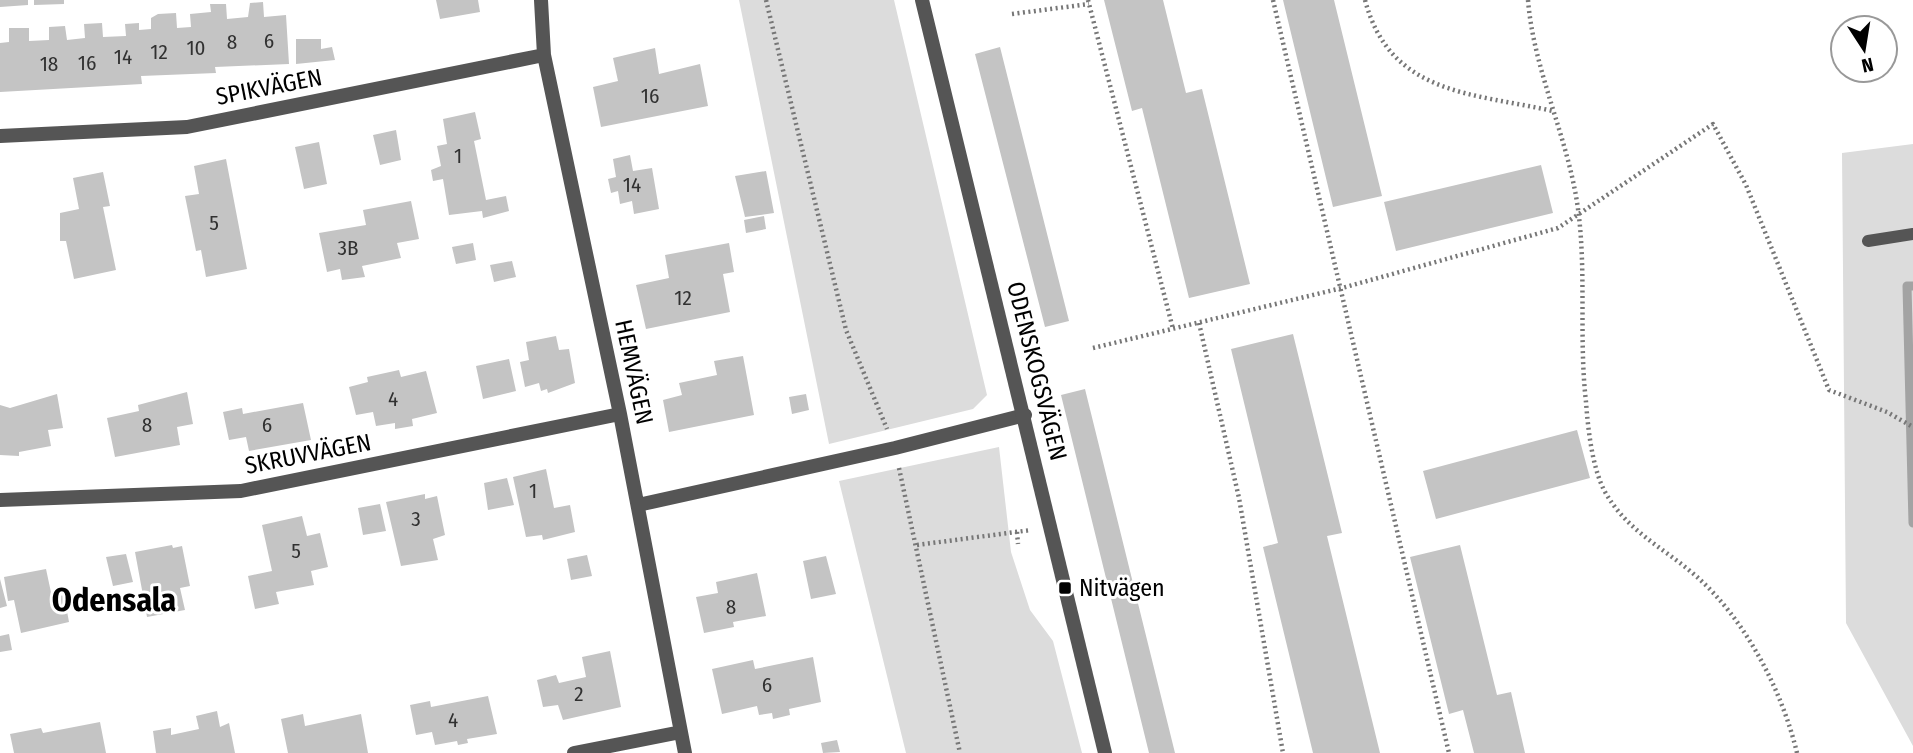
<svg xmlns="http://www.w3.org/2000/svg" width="1913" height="753" viewBox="0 0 1913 753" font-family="'Fira Sans Condensed',sans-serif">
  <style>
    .green { fill: #dcdcdc }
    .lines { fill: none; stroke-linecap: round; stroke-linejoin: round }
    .stream { stroke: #a3a3a3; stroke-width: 9 }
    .building { fill: #c4c4c4 }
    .path { stroke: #777; stroke-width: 4.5; stroke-dasharray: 2 3.5; stroke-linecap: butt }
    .service { stroke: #555; stroke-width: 12 }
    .minor { stroke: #555; stroke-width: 14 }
    .tertiary { stroke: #555; stroke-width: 14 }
    .poi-dot { fill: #000; stroke: #fff; stroke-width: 2.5 }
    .labels { text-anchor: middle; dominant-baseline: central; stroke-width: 6; stroke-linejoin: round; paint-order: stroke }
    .number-label { font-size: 21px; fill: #313131 }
    .street-label { font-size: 24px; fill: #000; stroke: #fff }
    .poi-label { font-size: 24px; fill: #000; stroke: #fff; text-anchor: start }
    .district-label { font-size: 32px; font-weight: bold; fill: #000; stroke: #fff }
  </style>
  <rect width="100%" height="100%" fill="#fff"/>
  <path class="green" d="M739 0H894L987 395 973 409 829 444Z
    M1913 144V746L1846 623 1842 153Z
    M999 447 1011 552 1030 610 1053 641 1082 753H906L839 481Z"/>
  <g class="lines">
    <path class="stream" d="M1913 286H1907L1913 523"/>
  </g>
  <path class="building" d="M0 0H28V5L0 7Z
    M34 0H64V4L34 5Z
    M436 0H478L480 12 440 19Z
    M1104 0H1163L1186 93 1202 89 1250 284 1189 298 1142 108 1132 111Z
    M1283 0H1334L1382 196 1333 207Z
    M263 2 264 17 286 15 289 64 215 67 216 73 141 76 142 84 0 92V43L9 42V28H29V41L49 40V27L65 26 67 40 85 38 84 24 102 23 103 37 126 36 125 24 139 23V30L151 29V18L158 14 176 13 177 28 191 27 190 14 211 12 210 4H226L227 19 248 17 250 3Z
    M296 39H321V49L332 47 335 60 296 64Z
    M1000 47 1069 321 1045 327 975 54Z
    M655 48 659 74 700 64 708 106 601 127 593 87 618 81 613 58Z
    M475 112 481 139 474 141 486 200 506 196 509 211 483 218 482 211 449 215 443 179 433 181 431 170 441 166 437 146 447 144 443 119Z
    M396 130 401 160 380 165 373 135Z
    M319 142 327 184 304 189 295 147Z
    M630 155 633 171 652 168 659 209 634 214 632 201 620 204 618 191 611 193 608 179 616 177 613 159Z
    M226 159 247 269 206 277 201 250 196 251 185 196 199 194 194 166Z
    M1541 165 1553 213 1396 251 1384 202Z
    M766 171 774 213 745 217 735 176Z
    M103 172 110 206 103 207 116 270 74 279 66 241H60V213L79 209 73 178Z
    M411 201 419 239 397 243 401 258 362 266 365 277 342 280 340 269 327 272 319 233 366 225 363 210Z
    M764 216 766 229 746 233 744 220Z
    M473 243 476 260 456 264 452 247Z
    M729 243 734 272 723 274 730 312 646 329 636 285 669 278 665 255Z
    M512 261 516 277 494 282 490 265Z
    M1293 334 1342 533 1327 536 1380 753H1313L1263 547 1278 543 1231 349Z
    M556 336 559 350 569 349 575 383 548 393 547 389 541 391 539 383 525 387 520 362 529 360 526 342Z
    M743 356 754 415 669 432 663 400 682 395 679 383 717 375 714 361Z
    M509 359 516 391 483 399 476 366Z
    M399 370 401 377 426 371 437 413 412 419 413 426 395 429V423L376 426 373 412 356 415 349 387 368 382 367 377Z
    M1085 389 1175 753H1149L1061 395Z
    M187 392 193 424 177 427 180 445 115 457 107 418 139 411 138 405Z
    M57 394 63 428 48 430 51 446 19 452V456L0 455V405L10 408Z
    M806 394 809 410 792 414 789 397Z
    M303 403 311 440 249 451 246 437 229 440 223 412 242 408 243 414Z
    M1577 430 1590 478 1436 519 1423 471Z
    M546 469 554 508 570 505 575 532 543 540 542 535 526 537 513 477Z
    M507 478 514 505 488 510 484 483Z
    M425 494V499L437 496 445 535 433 539 438 560 401 566 386 502Z
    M380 504 386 531 363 535 358 508Z
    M302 516 307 536 320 533 328 567 311 571 314 585 276 592 279 604 255 609 248 576 272 571 262 525Z
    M172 545 173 548 182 546 190 586 180 588 185 610 147 617 135 552Z
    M1460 545 1497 695 1511 692 1525 753H1474L1463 710 1449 714 1410 557Z
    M126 554 133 582 113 586 106 557Z
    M587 555 592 576 571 580 567 559Z
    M826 556 836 594 811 599 803 561Z
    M46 569 52 597 64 595 69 622 21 633 14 600 8 601 4 577Z
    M757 573 766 616 733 622 734 627 704 633 696 597 718 593 716 582Z
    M0 579 7 606 0 608Z
    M9 634 12 650 0 652V636Z
    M610 651 621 707 563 720 558 705 543 707 537 680 556 675 559 683 586 677 582 657Z
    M813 657 821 702 789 709 790 715 773 719 772 713 759 715 757 706 722 714 712 669 753 660 755 669Z
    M488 696 497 734 467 739 468 743 458 745 457 741 435 745 432 732 416 735 410 705 430 701 431 707Z
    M217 711 220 727 229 723 235 753H156L153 731 171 728V735L199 729 196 716Z
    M303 714 305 726 361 714 368 753H288L281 719Z
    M100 722 106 753H14L10 734 41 728 43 733Z
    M837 740 840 752 823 753 821 743Z"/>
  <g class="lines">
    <path class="path" d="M766 0 846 330 887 429
      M1088 0 1173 329
      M1273 0 1449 753
      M1365 0C1390 95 1472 93 1553 111
      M1528 0C1534 74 1571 143 1579 217 1586 278 1579 341 1586 402 1588 429 1592 466 1604 490 1626 531 1663 547 1696 576 1745 619 1782 690 1797 753
      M1012 14 1089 4
      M1199 323 1239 498 1283 753
      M1093 348 1342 288 1558 228 1713 124 1746 185 1829 390 1887 412 1913 427
      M899 468 960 753
      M1017 532 1018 544
      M917 545 1031 530"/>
    <path class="service" d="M1868 241 1913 234"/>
    <path class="minor" d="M541 0 544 55 620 414 685 753
      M0 136 187 127 544 55
      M0 500 241 491 620 414
      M638 505 895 448 1025 415
      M574 753 681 732"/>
    <path class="tertiary" d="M922 0 1105 753"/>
  </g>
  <rect class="poi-dot" x="1058" y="581" width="14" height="14" rx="3.5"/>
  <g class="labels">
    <g class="number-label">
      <text x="269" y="41">6</text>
      <text x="232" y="42">8</text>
      <text x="196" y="48">10</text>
      <text x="159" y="52">12</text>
      <text x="123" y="57">14</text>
      <text x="87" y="63">16</text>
      <text x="49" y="64">18</text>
      <text x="650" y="96">16</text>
      <text x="458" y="156">1</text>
      <text x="632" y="185">14</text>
      <text x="214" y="223">5</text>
      <text x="348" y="248">3B</text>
      <text x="683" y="298">12</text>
      <text x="393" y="399">4</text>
      <text x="147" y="425">8</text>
      <text x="267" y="425">6</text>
      <text x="533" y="491">1</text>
      <text x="416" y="519">3</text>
      <text x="296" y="551">5</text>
      <text x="731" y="607">8</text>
      <text x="767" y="685">6</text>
      <text x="579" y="694">2</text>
      <text x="453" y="720">4</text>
    </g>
    <g class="street-label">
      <text transform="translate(269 87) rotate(-11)">SPIKVÄGEN</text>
      <text transform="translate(1037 371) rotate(76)">ODENSKOGSVÄGEN</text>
      <text transform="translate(634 372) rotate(78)">HEMVÄGEN</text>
      <text transform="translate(308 454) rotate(-11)">SKRUVVÄGEN</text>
    </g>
    <g class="poi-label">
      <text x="1079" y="588">Nitvägen</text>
    </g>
    <g class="district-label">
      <text x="114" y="600">Odensala</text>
    </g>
  </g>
  <g transform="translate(1864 49) rotate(168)"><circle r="33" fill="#ffffff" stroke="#999999" stroke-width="2"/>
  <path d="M0-5L12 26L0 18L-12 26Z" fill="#000000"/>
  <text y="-10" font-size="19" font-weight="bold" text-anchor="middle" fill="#000000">N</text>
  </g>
</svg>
